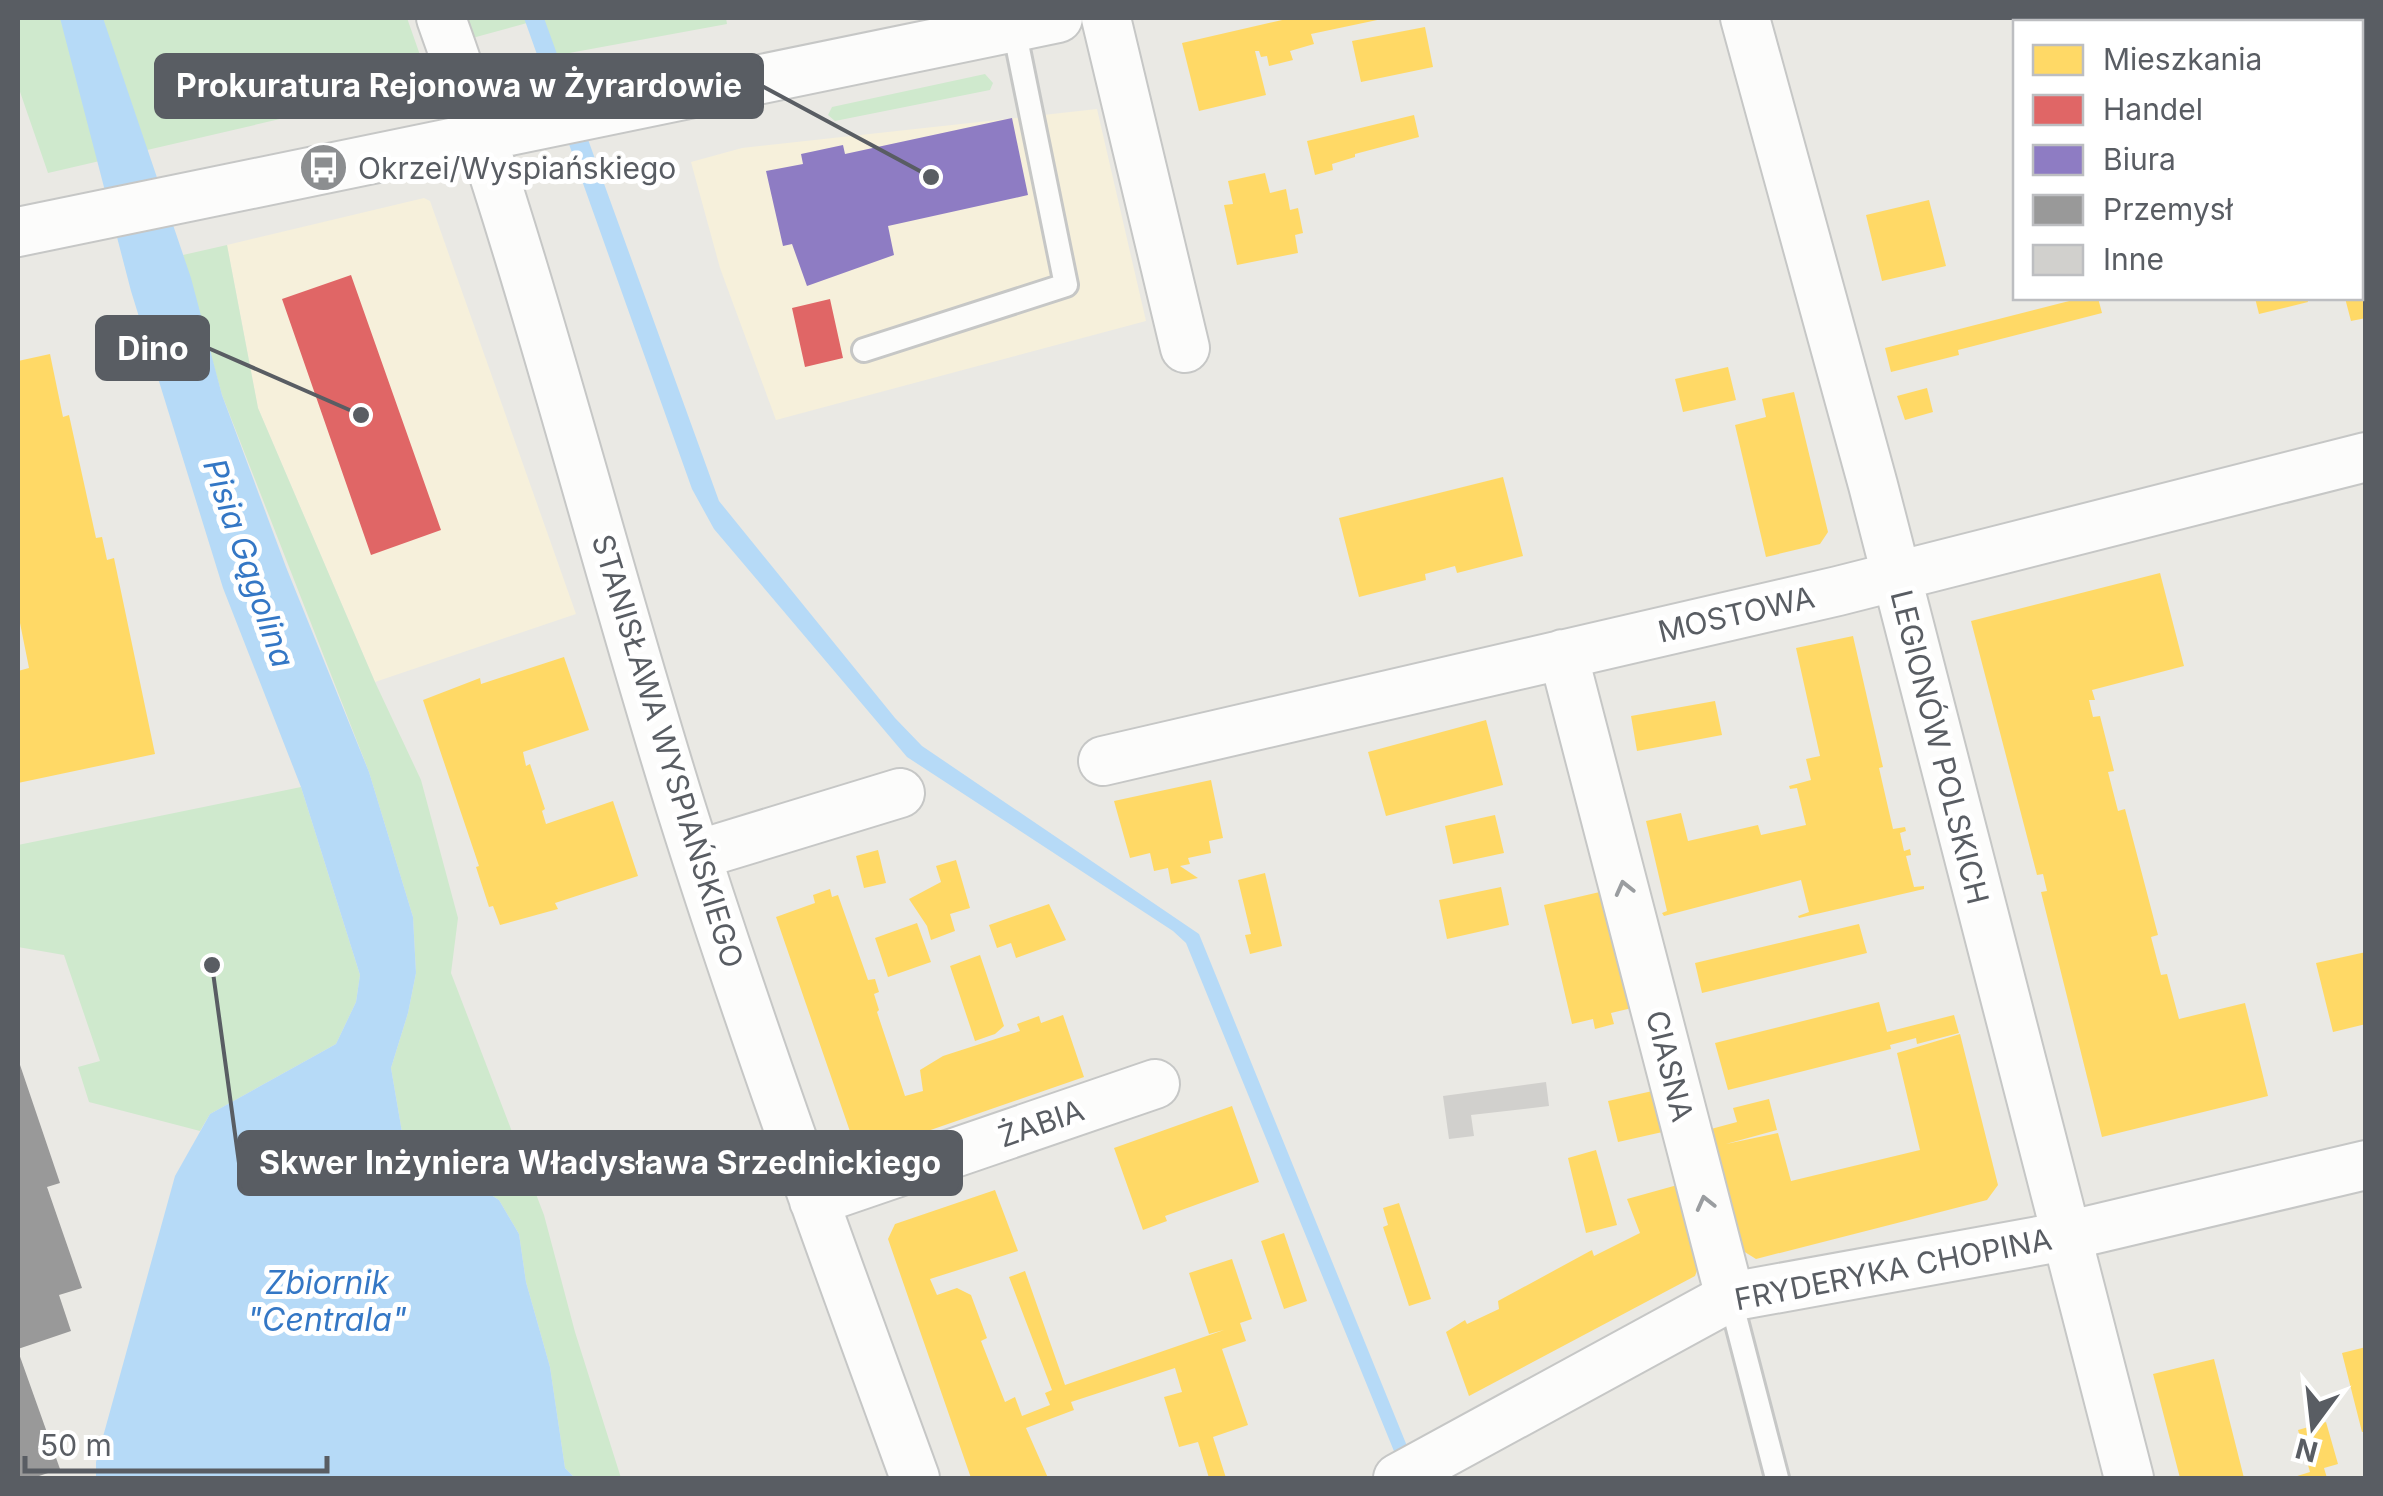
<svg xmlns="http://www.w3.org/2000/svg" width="2383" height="1496" viewBox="0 0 2383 1496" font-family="Inter,sans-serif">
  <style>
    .commercial { fill: #f6f0db }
    .green { fill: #cfe9cd }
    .water { fill: #b6daf7 }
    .homes { fill: #ffd966 }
    .shops { fill: #e06666 }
    .offices { fill: #8e7cc3 }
    .industry { fill: #999 }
    .building { fill: #d1d0cd }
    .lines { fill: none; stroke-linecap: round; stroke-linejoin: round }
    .service-casing { stroke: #c6c7c6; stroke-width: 28 }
    .minor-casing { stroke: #c6c7c6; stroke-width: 52 }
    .service { stroke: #fcfcfb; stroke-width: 22 }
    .minor { stroke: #fcfcfb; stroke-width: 48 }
    .oneway { stroke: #9a9da0 }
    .labels { text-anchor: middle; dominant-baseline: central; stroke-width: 10; stroke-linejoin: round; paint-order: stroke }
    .poi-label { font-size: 30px; fill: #595d63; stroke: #fff; text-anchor: start }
    .street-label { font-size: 30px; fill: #595d63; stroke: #fff }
    .water-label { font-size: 32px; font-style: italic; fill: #3477c5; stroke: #fff }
    .leader { fill: none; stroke: #595d63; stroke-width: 4 }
    .callout-dot { fill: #595d63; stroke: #fff; stroke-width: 4 }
    .callout { fill: #595d63; stroke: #595d63; stroke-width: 4 }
    .callout-label { font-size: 32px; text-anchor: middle; font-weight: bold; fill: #fff }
  </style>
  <rect width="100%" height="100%" fill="#eae9e4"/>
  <path class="commercial" d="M1097 109 1146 321 776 420 720 268 691 162 742 148Z
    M424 198 430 201 576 614 375 682 258 408 227 245Z"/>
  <path class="green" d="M18 18H407L420 55 394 64 399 85 392 93 48 173 18 86Z
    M457 18H726L727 24 542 58 527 23 465 40Z
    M985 74 993 83 990 90 835 121 828 115 832 107Z
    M227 245 258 408 375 682 421 780 458 918 451 973 544 1215 575 1332 621 1478H575L565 1468 550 1367 526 1282 519 1234 499 1200 403 1138 391 1068 408 1013 416 973 413 917 369 772 222 395 183 255Z
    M301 787 360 975 356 1002 336 1044 210 1114 200 1131 89 1102 78 1067 100 1061 64 955 18 947V845Z"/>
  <path class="water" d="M60 18H103L191 278 222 395 286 567 369 772 413 917 416 973 408 1013 391 1068 403 1138 499 1200 519 1234 526 1282 550 1367 565 1468 575 1478H96V1462L175 1176 210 1114 336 1044 356 1002 360 975 301 787 223 588 131 291Z
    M524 18H544L719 501 895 718 922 746 1199 934 1420 1478H1405L1186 943 1173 931 907 757 714 529 692 489Z"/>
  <path class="homes" d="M1291 18 1382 19 1311 34 1314 44 1290 51 1293 60 1269 66 1267 56 1261 57 1259 51H1255L1266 95 1199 111 1182 43Z
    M2071 18H2210V19L2195 22H2108L2107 20 2072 22Z
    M2262 18H2338L2340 22H2264Z
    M1425 27 1433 67 1361 82 1352 41Z
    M2360 109 2366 124V318L2351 321 2345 298H2360Z
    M1414 115 1419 137 1355 154V157L1332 164 1333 170 1315 175 1307 141Z
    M1265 173 1270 193 1286 189 1290 210 1298 208 1303 233 1295 235 1298 253 1237 265 1224 205 1233 204 1228 181Z
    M1929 200 1946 266 1882 281 1866 215Z
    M2081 298H2098L2102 313 1958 350 1959 355 1891 372 1885 348Z
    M2255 298H2307L2308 302 2259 314Z
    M50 354 63 417 69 415 96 538 102 537 107 560 114 558 155 754 18 783V671L29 668 18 613V361Z
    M1728 367 1736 400 1683 412 1675 379Z
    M1927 388 1933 412 1905 420 1897 396Z
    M1794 392 1828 532 1820 544 1766 557 1735 425 1766 417 1762 399Z
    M1503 477 1523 556 1457 573 1455 566 1425 574 1426 580 1359 597 1339 518Z
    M2160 573 2184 666 2092 690 2095 700H2089L2093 717 2100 716 2114 771 2108 772 2118 811 2125 809 2158 935 2151 937 2161 975 2167 974 2179 1019 2245 1003 2268 1096 2102 1137 2041 892 2047 891 2043 874 2037 875 1971 621Z
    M1853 636 1882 763 1883 767 1879 768 1893 829 1905 827 1906 831 1900 833 1904 851 1910 849 1911 855 1906 856 1914 887 1924 886V889L1799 918 1798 916 1809 912 1801 880 1664 916 1662 913 1667 911 1646 821 1681 813 1688 841 1758 825 1761 835 1806 825 1797 788 1790 789 1789 786 1811 780 1806 759 1820 756 1796 648Z
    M564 657 589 730 523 752 526 766 530 764 545 809 542 811 546 824 613 801 638 876 555 903 558 909 500 925 493 906 489 907 476 867 479 866 423 700 480 678 481 684Z
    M1715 701 1722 735 1637 751 1631 716Z
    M1486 720 1503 785 1386 816 1368 752Z
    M1211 780 1223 838 1209 841 1211 853 1188 858 1190 864 1180 866 1198 878 1171 884 1168 868 1154 871 1150 853 1130 858 1114 801Z
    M1495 815 1504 853 1453 864 1445 826Z
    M878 850 886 883 864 888 856 856Z
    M956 860 970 908 950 914 955 931 931 940 927 926 909 899 941 882 936 866Z
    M1265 873 1282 946 1250 954 1245 935 1251 934 1238 880Z
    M1501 887 1509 925 1447 939 1439 900Z
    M830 889 832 897 838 895 868 980 875 979 879 992 874 994 879 1010 877 1012 905 1096 923 1091 920 1070 943 1056 1020 1031 1017 1024 1039 1016 1041 1023 1063 1015 1084 1077 867 1152 855 1146 776 917 815 903 813 895Z
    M1604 891 1632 1008 1611 1013 1614 1024 1595 1029 1593 1019 1572 1024 1544 905Z
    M1049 904 1066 940 1016 958 1011 943 997 948 989 925Z
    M917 923 931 962 888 977 875 938Z
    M1859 924 1867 953 1702 993 1695 963Z
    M2366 952V1024L2333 1032 2316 963Z
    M980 955 1004 1026 995 1034 975 1041 950 966Z
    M1879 1002 1887 1032 1954 1015 1959 1033 1917 1044 1916 1038 1890 1045 1891 1049 1728 1090 1715 1043Z
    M1960 1034 1998 1185 1987 1200 1756 1259 1740 1249 1711 1129 1737 1122 1733 1108 1769 1099 1777 1130 1726 1144 1778 1133 1791 1181 1920 1150 1897 1053Z
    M1657 1090 1667 1131 1618 1142 1608 1101Z
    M1232 1106 1259 1182 1165 1216 1167 1221 1143 1230 1114 1148Z
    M1596 1150 1617 1225 1586 1233 1568 1158Z
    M1681 1184 1701 1260 1695 1276 1469 1396 1446 1332 1465 1320 1467 1324 1499 1309 1498 1301 1592 1250 1594 1256 1640 1233 1627 1199Z
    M995 1190 1018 1251 930 1279 937 1295 957 1288 971 1295 987 1338 981 1341 1005 1402 1015 1397 1022 1416 1050 1405 1045 1393 1052 1390 1009 1277 1025 1271 1065 1385 1224 1330 1209 1334 1189 1273 1232 1259 1252 1319 1240 1323 1246 1341 1222 1349 1248 1425 1213 1437 1226 1478H1209L1198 1442 1179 1447 1164 1397 1182 1392 1175 1368 1071 1402 1074 1410 1026 1428 1048 1478H971L888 1239 895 1224Z
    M1399 1203 1431 1299 1409 1306 1383 1227 1388 1225 1383 1208Z
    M1284 1233 1307 1301 1284 1309 1261 1241Z
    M2366 1347V1431L2362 1432 2342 1353Z
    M2214 1359 2244 1478H2180L2153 1374Z
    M2326 1422 2338 1464 2324 1468 2327 1478H2291L2310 1472 2298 1430Z"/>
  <path class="shops" d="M351 275 441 530 371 555 282 299Z
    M830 299 843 358 805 367 792 308Z"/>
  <path class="offices" d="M1012 118 1028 195 888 226 894 255 807 286 792 244 783 246 766 171 803 164 801 154 843 145 845 154Z"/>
  <path class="industry" d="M18 1059 60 1183 47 1187 82 1288 59 1295 71 1331 18 1349Z
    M18 1351 60 1469 33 1478H18Z"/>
  <path class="building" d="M1546 1082 1549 1106 1471 1115 1474 1136 1449 1139 1443 1096Z"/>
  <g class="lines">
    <defs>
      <path id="service" d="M864 350 1066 285 1014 29
        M1730 1297 1777 1478"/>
      <path id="minor" d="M441 18C534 277 599 545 681 808 752 1034 834 1256 915 1478
        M1106 18 1185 348
        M1745 18 1873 485 2129 1478
        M18 232 1058 18
        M1563 654 1730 1297
        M1103 761 1838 591 2366 457
        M697 855 900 793
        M814 1201 1155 1084
        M1398 1478 1730 1297 2066 1236 2366 1165"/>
    </defs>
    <use href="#service" class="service-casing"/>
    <use href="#minor" class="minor-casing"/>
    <use href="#service" class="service"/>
    <use href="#minor" class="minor"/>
  </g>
  <defs><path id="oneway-chevron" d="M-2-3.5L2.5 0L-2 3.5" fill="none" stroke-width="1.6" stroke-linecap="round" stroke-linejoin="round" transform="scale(2.5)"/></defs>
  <g class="oneway">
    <use href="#oneway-chevron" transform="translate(1624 888) rotate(-104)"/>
    <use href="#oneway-chevron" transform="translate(1705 1203) rotate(-104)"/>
  </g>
  <defs>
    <symbol id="bus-disc" viewBox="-11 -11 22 22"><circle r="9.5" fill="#8c8e90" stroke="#fff"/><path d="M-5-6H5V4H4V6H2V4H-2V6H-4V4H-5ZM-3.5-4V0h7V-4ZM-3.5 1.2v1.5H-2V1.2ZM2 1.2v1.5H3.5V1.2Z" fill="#fff"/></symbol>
  </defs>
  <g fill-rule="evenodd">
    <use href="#bus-disc" x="296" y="140" width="55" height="55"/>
  </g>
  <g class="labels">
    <g class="poi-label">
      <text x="358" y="168">Okrzei/Wyspiańskiego</text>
    </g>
    <g class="street-label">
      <text transform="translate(1736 614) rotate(-13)">MOSTOWA</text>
      <text transform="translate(1940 747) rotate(76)">LEGIONÓW POLSKICH</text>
      <text transform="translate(668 751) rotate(73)">STANISŁAWA WYSPIAŃSKIEGO</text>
      <text transform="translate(1670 1066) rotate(76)">CIASNA</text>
      <text transform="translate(1041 1123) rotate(-19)">ŻABIA</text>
      <text transform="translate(1893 1269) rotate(-11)">FRYDERYKA CHOPINA</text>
    </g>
    <g class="water-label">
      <text transform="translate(249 563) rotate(71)">Pisia Gągolina</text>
      <text x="327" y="1282">Zbiornik<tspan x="327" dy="37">"Centrala"</tspan></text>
    </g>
  </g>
  <path class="leader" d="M931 177L762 86M361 415L208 348M212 965L239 1163"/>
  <g class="callout-dot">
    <circle cx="931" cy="177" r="10"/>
    <circle cx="361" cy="415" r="10"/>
    <circle cx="212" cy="965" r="10"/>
  </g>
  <g class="callout">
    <rect x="156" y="55" width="606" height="62" rx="10"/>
    <rect x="97" y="317" width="111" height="62" rx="10"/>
    <rect x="239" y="1132" width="722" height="62" rx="10"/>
  </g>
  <g class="callout-label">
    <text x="459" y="97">Prokuratura Rejonowa w Żyrardowie</text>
    <text x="153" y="360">Dino</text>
    <text x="600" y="1174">Skwer Inżyniera Władysława Srzednickiego</text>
  </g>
  <rect width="2383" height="1496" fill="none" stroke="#595d63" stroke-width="40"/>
  <rect x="2013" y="20" width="350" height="280" fill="#ffffff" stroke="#bdbec1" stroke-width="2.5"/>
  <rect x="2033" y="45" width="50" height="30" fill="#ffd966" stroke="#bdbec1" stroke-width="2.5"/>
  <text x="2103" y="70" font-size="30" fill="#595d63">Mieszkania</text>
  <rect x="2033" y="95" width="50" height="30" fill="#e06666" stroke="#bdbec1" stroke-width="2.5"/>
  <text x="2103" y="120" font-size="30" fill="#595d63">Handel</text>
  <rect x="2033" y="145" width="50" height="30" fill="#8e7cc3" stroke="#bdbec1" stroke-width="2.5"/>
  <text x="2103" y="170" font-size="30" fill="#595d63">Biura</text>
  <rect x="2033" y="195" width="50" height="30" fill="#999999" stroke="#bdbec1" stroke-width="2.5"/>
  <text x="2103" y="220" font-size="30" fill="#595d63">Przemysł</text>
  <rect x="2033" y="245" width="50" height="30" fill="#d1d0cd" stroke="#bdbec1" stroke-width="2.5"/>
  <text x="2103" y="270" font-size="30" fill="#595d63">Inne</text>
  <g transform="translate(2313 1426) rotate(195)" stroke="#ffffff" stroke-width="8" paint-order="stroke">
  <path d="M0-8L18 38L0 25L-18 38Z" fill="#595d63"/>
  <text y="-15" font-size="28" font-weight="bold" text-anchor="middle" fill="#595d63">N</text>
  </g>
  <path d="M25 1456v15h302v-15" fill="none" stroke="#595d63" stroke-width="5"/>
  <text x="40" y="1456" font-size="30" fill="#595d63" stroke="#ffffff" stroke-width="8" paint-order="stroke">50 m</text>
</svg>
